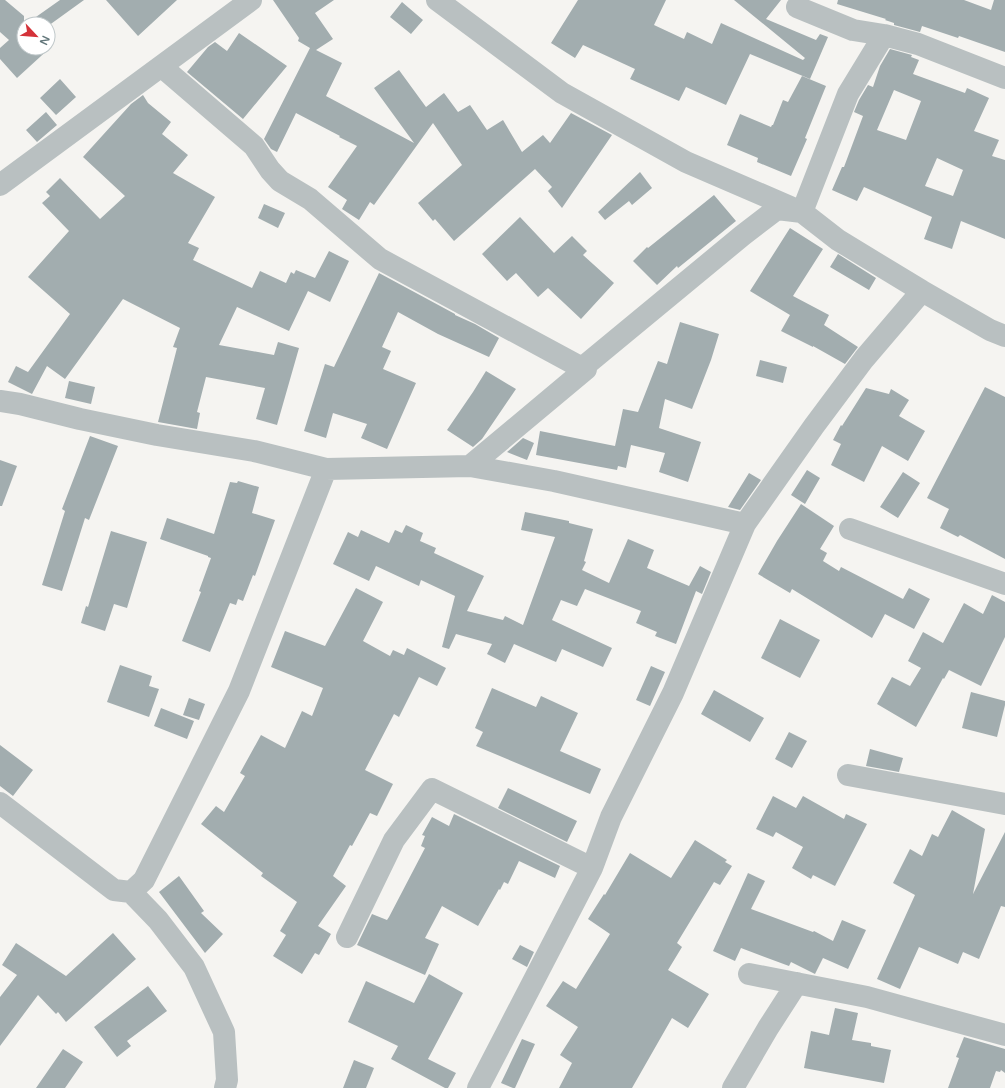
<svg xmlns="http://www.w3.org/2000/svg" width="1005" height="1088" viewBox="0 0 1005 1088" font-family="'Varela Round',sans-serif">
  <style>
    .building { fill: #a2adaf; fill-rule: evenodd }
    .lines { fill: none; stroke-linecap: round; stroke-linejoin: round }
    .minor { stroke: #b9c0c1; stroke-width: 22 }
  </style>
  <rect width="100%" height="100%" fill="#f5f4f1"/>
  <path class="building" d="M0 0H5L24 16V48H48V42L52 46 17 78 0 59V48L9 40 0 32Z
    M60 0H84L48 26V24H26Z
    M106 0H177L138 36Z
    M273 0H334L315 13 333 39 316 50 342 63 326 96 414 143 374 88 399 70 426 107 444 93 458 112 470 105 487 130 503 120 522 152 543 135 550 143 571 113 612 135 562 208 548 191 552 187 535 169 454 241 435 219 433 221 418 203 462 165 433 123 374 205 370 202 359 220 342 209 347 200 328 187 357 146 339 137 340 136 296 113 277 152 271 149 264 139 310 48 298 41 299 38Z
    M578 0H666L654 25 684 39 687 32 712 44 721 23 803 60 805 58 734 0H781L766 19 816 40 820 34 828 37 810 79 750 54 726 105 686 87 679 101 630 79 635 69 583 45 575 58 551 43Z
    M838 0H964L991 10 994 0H1005V52L959 36 958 38 922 26 920 32 894 25V23L885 20 886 19 837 4Z
    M402 2 423 20 411 34 390 17Z
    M239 33 287 66 243 119 187 72 208 47 215 42 227 51Z
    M890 49 912 55 911 57 919 60 913 74 965 93 967 88 989 98 974 131 999 140 992 156 1005 160V239L961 221 952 249 924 239 932 217 864 187 857 201 832 190 842 167H844L863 116 854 112 859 100 868 85 873 87 880 66ZM894 90 921 101 906 140 877 130ZM937 158 963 170 953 196 925 186Z
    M802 76 826 86 805 138 807 139 791 176 757 162 758 158 727 145 740 114 771 127 772 125H773L783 100 788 102Z
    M60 79 76 97 56 115 40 98Z
    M143 95 148 103 171 122 162 134 188 155 173 173 215 197 188 243 199 248 193 260 252 288 260 271 286 283 291 272 294 274 296 270 315 278 329 251 349 261 330 302 308 291 289 331 237 307 219 345 274 355 278 342 299 348 277 425 256 419 265 388 206 377 197 412 200 413 197 429 158 422 177 348 173 347 180 328 123 299 65 379 47 366 32 394 8 382 16 366 28 372 70 314 28 277 69 231 42 203 50 196 46 192 60 178 100 219 125 196 83 157 131 104Z
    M46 112 57 125 37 142 26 130Z
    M640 172 652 188 632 205 629 201 605 220 598 212Z
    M714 195 736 221 678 268 677 266 657 285 633 261 647 247 648 248Z
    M264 204 285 213 278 228 258 218Z
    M520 217 554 253 572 236 587 251 583 255 614 283 581 319 548 288 538 297 516 273 507 281 482 254Z
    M790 228 823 249 793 296 829 315 824 325 858 347 845 364 813 346V347L781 331 790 315 750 291Z
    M838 254 876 278 869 290 830 267Z
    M379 273 455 314V315L475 324 499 338 489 357 438 334 398 312 382 347 391 351 383 369 416 383 387 449 361 438 367 424 333 413 326 438 304 431 325 364 334 367Z
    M680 322 719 334 711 360 692 409 665 399 659 428 701 442 688 482 659 472 665 453 631 445 626 468 618 466 617 470 536 455 540 431 615 446 623 409 638 412 658 361 667 364Z
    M760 360 787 367 783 383 756 376Z
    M486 371 516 389 482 439 473 447 447 430 473 392Z
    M69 381 95 387 91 404 65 398Z
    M985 387 1005 397V559L960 535 958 537 940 528 949 509 927 498Z
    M866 388 889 394 891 389 909 400 899 416 925 431 908 461 882 446 864 482 831 465 841 444 833 440 841 425 842 426Z
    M90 436 118 446 89 520 85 518 62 591 42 585 65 511 62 509Z
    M523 438 534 443 527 460 507 452Z
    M0 460 17 466 2 506H0Z
    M807 470 820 478 805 504 791 495Z
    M903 472 920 483 898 518 880 507Z
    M749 473 761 480 740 510 728 507Z
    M238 481 259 487 252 513 275 520 255 576 253 575 243 601 238 599 236 605 230 603 210 652 182 641 201 592 199 591 211 558 208 557V556L160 539 167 518 214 534 230 482 237 483Z
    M801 504 834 526 820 549 827 553 823 561 839 571 841 567 903 599 909 588 930 599 914 629 885 614 872 638 792 589 790 593 758 574 777 541Z
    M525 512 569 521V523L593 529 584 561 586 562 582 570 609 583 628 539 654 550 647 568 689 586 700 566 711 572 702 594 696 591 676 644 655 636 657 632 636 623 641 611 585 589 577 606 561 600 552 620 612 648 603 667 562 649 556 662 514 644 505 663 487 654 492 644 456 634 449 649 442 647 455 596 421 580 419 586 376 566 369 581 333 564 348 532 358 537 361 530 389 543 395 530 402 533 406 525 423 533 420 541 436 548 434 553 484 576 467 611 503 620 505 616 523 625 555 537 521 530Z
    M111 531 147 542 127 608 114 604 105 631 81 623 86 606 88 607Z
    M356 588 383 602 363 641 390 656 393 650 404 655 407 648 446 668 437 686 419 677 399 717 394 714 365 770 393 784 377 816 370 813 352 846 350 845 333 876 346 886 318 926 331 934 319 955 315 953 302 974 273 956 286 935 280 931 297 902 261 876 263 873 201 824 216 806 224 812 245 776 240 773 261 735 285 748 302 711 312 716 323 688 271 667 285 631 325 646Z
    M992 595 1005 602V637L981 686 949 670 944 679 943 678 916 727 877 704 892 677 910 686 921 668 908 661 923 632 943 643 964 603 983 614Z
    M780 619 820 640 800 678 761 658Z
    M120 665 152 676 149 686 159 689 149 717 107 702Z
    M651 666 665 672 650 706 636 700Z
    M492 688 536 707 541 696 578 713 560 751 601 769 590 794 476 746 483 732 475 728Z
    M714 690 764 718 750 742 701 714Z
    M971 692 1005 701V705L997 737 962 728Z
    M189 698 205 704 199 720 183 715Z
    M161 708 194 721 187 739 154 726Z
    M789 732 807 741 792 768 775 759Z
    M0 745 33 770 13 796 0 786Z
    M870 749 903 758 899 772 866 766Z
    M508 788 577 821 567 842 498 808Z
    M773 796 796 808 803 796 844 819 846 814 867 824 835 886 813 875 811 879 792 868 803 847 776 832 773 837 756 829Z
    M952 810 985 829 973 894 1005 832V907L1001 906 979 959 963 952 958 964 919 947 900 989 877 979 915 895 893 883 910 849 922 856 932 834 938 837Z
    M454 814 560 866 555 878 519 861 508 884 504 882 500 890 499 889 478 926 442 906 425 938 439 944 425 975 357 945 372 914 387 920 389 917 425 848 421 846 425 836 422 835 432 817 449 826Z
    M695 840 727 860 725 862 732 866 720 885 714 882 677 943 682 947 668 970 709 994 688 1028 672 1018 632 1088H559L572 1063 560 1055 578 1027 546 1006 563 981 576 989 610 934 588 919 604 894 605 895 630 853 671 878Z
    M748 873 765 881 751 909 813 932 814 931 833 941 842 920 866 930 848 969 823 958 815 974 791 962 789 966 741 948 735 961 713 951Z
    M179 876 204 911 201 913 223 934 205 953 159 892Z
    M113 933 136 959 66 1022 58 1012 56 1014 38 995 0 1046V997L17 975 2 965 16 943 66 976Z
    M520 945 534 952 527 967 512 959Z
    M429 974 463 993 428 1059 456 1073 448 1088H445L391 1059 398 1046 348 1022 366 981 414 1003Z
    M148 986 167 1011 127 1041 131 1046 117 1057 94 1027Z
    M835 1008 858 1013 852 1040 871 1043V1046L891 1050 884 1083 804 1068 811 1031 829 1035Z
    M964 1037 1005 1049V1073L1001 1070 1000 1072 996 1071 990 1088H948L959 1058 956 1057Z
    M522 1039 535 1044 515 1088H513L501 1083Z
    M63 1049 83 1062 65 1088H36Z
    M354 1060 374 1068 366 1088H343Z"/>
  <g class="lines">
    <path class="minor" d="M437 0 562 93 686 162 802 212 838 240 922 291 990 330 1005 336
      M797 7 853 30 884 35 918 44 1005 78
      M162 67 254 146 270 170 280 181 310 199 380 259 582 368
      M0 185 251 0
      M0 401 20 404 80 419 157 435 254 451 326 469 470 466 554 481 745 524
      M470 466 586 369 582 368 743 235 777 209 802 212 848 94 884 35
      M850 529 1005 584
      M848 775 1005 804
      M0 803 114 890 131 892 144 880 239 691 326 469
      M131 892 158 920 194 967 224 1032 227 1080 225 1088
      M347 937 394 840 432 789 592 868
      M749 974 867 997 1005 1035
      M478 1088 592 868 611 817 673 693 745 524 814 426 864 359 922 291
      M733 1088 768 1028 797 983"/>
  </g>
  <g transform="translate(36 36) rotate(116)"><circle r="19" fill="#ffffff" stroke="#c0c8ca"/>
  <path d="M0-3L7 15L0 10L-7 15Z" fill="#d43239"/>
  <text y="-6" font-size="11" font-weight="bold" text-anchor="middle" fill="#62767a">N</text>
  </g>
</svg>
